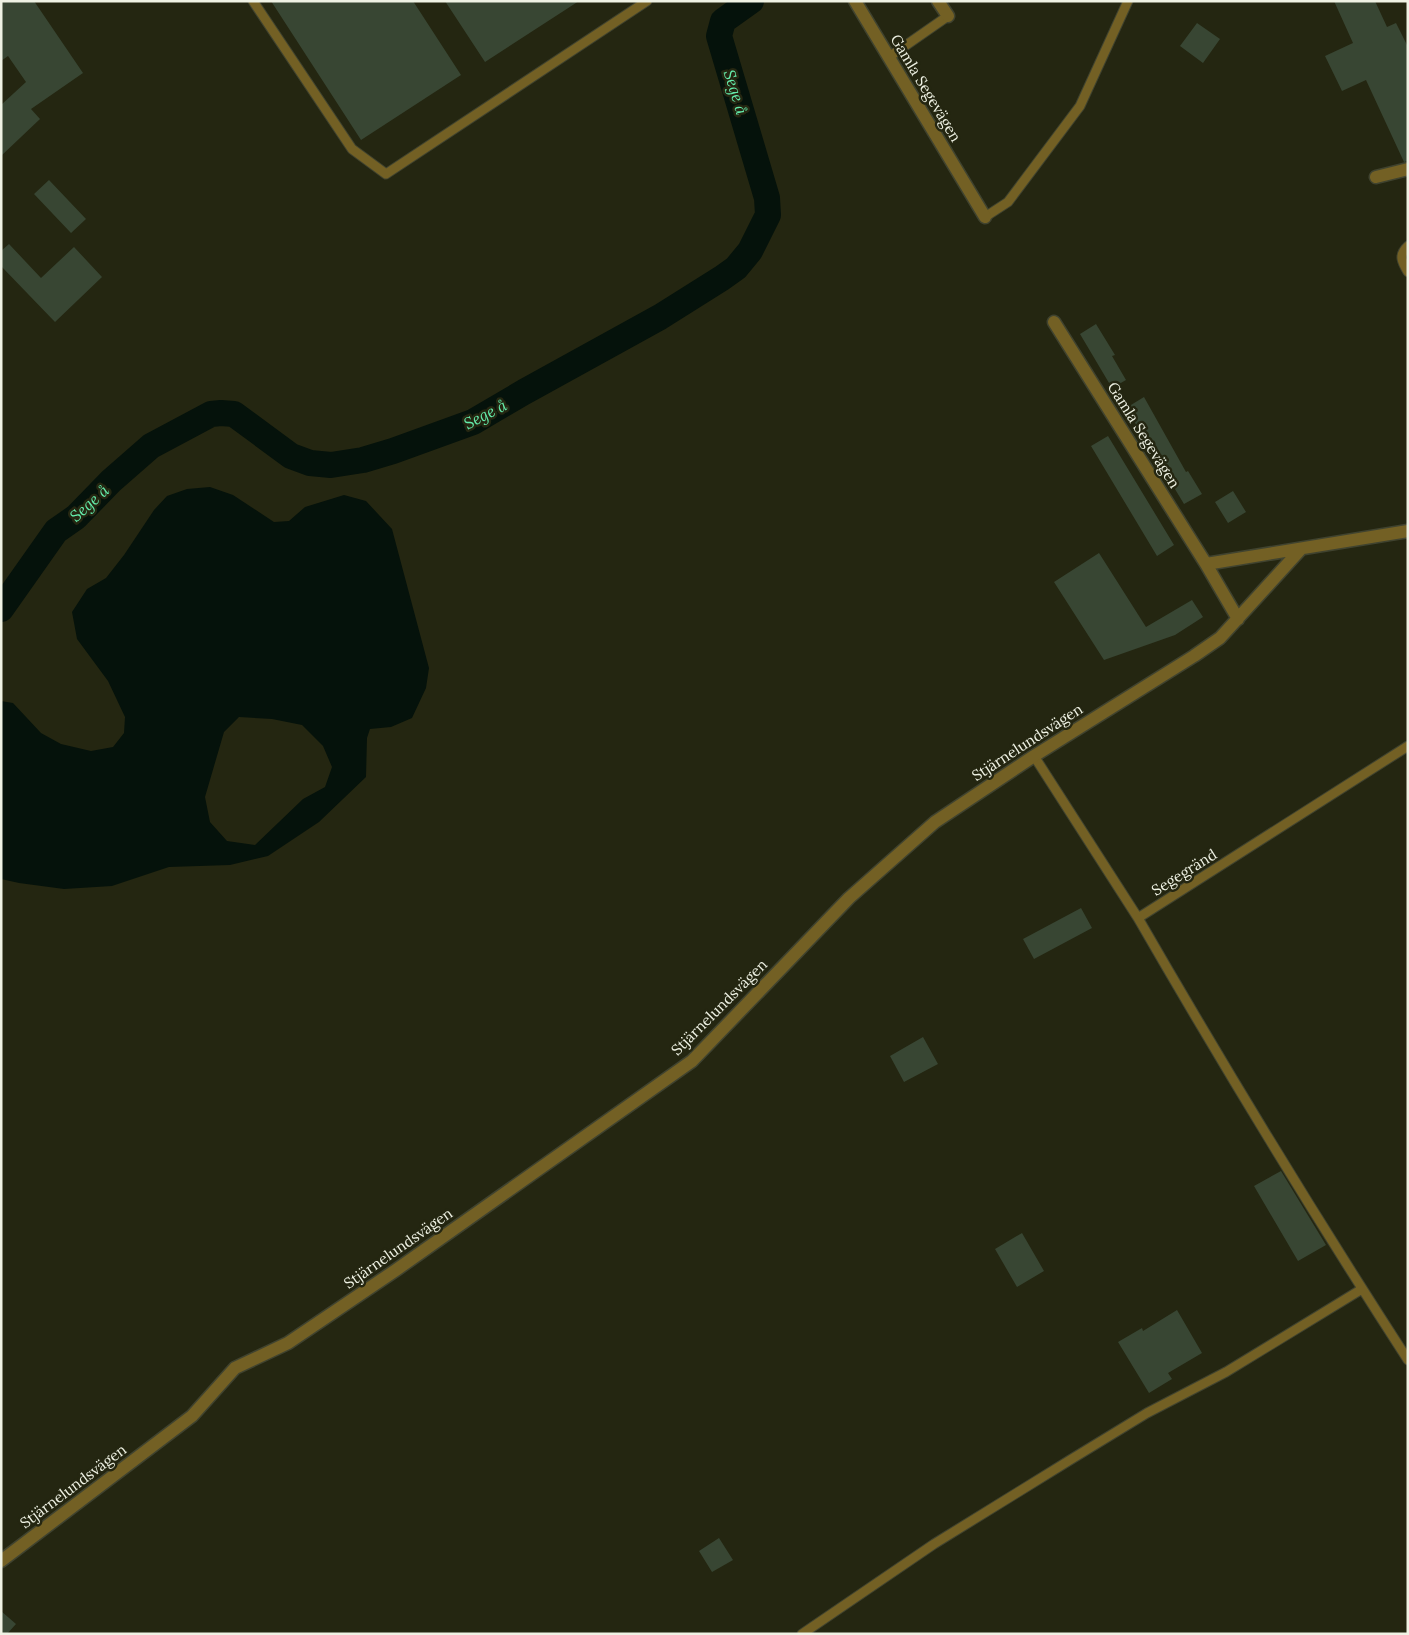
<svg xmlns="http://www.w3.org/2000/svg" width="1409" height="1635" viewBox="0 0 1409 1635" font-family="Lora,serif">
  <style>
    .water { fill: #05120b; fill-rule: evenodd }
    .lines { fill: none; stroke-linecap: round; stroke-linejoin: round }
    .river { stroke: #05120b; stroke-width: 26 }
    .building { fill: #384633 }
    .service-casing { stroke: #40432f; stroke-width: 11 }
    .minor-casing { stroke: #40432f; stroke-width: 15 }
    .service { stroke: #736024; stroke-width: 9 }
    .minor { stroke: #736024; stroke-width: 12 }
    .labels { text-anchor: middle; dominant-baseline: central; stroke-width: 5; stroke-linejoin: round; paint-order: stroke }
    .street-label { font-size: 15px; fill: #eff2e4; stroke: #242611 }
    .water-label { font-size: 16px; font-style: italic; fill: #64ecab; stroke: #242611 }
  </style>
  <rect width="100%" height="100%" fill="#242611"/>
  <path class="water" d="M210 487 233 495 274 522 289 521 305 507 344 495 366 501 392 529 429 668 426 688 412 718 391 727 370 729 367 738 366 777 319 822 268 856 230 865 169 867 112 886 64 889 19 883 1 879V701L13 703 41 733 61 744 91 751 113 747 124 733 125 717 108 681 77 639 72 612 87 589 106 578 124 555 154 510 167 496 187 489ZM239 717 272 719 302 725 323 746 332 767 325 787 303 799 255 845 227 841 210 822 205 797 224 732Z"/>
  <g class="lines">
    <path class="river" d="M1 609 56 531 76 517 111 481 151 446 211 414 221 413 234 414 291 456 310 463 331 465 363 460 393 451 473 422 524 392 660 317 722 278 736 268 750 251 768 215 767 198 719 36 723 21 751 1"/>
  </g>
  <path class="building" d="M1 1H34L83 73 31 109 40 119 1 156V105L26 82 8 56 1 61Z
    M271 1H413L461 75 361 140Z
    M445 1H579L485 62Z
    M1334 1H1375L1387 27 1396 23 1408 47V161L1404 162 1366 80 1342 91 1325 56 1353 43Z
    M1197 23 1220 39 1203 63 1180 46Z
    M49 180 86 219 71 233 34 194Z
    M9 244 41 278 74 247 102 277 55 322 1 266V251Z
    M1096 324 1115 355 1112 356 1126 380 1112 388 1080 334Z
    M1144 397 1186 472 1188 471 1202 494 1184 504 1126 408Z
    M1108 436 1174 545 1157 556 1091 446Z
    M1233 491 1246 512 1228 523 1215 502Z
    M1099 553 1146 627 1192 600 1203 617 1175 635 1104 660 1054 582Z
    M1081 908 1092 928 1034 959 1023 939Z
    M923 1037 938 1064 904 1082 890 1056Z
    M1281 1171 1326 1245 1298 1261 1254 1186Z
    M1022 1233 1044 1271 1017 1287 995 1249Z
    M1177 1310 1202 1353 1168 1373 1172 1379 1149 1393 1118 1342 1142 1328 1143 1331Z
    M719 1538 733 1560 712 1572 699 1551Z
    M1 1611 16 1624 7 1634H1Z"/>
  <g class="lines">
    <defs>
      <path id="service" d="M253 1 352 149 386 174 647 1
        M889 57 948 16
        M985 217 1008 202 1080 106 1128 1
        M1408 246C1398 255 1402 262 1408 272
        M1034 756 1138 918 1408 746
        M1138 918C1224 1067 1314 1215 1408 1360
        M802 1634 934 1544 1070 1460 1147 1413 1226 1372 1362 1289"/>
      <path id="minor" d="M855 1 985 217
        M938 1 948 16
        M1376 177 1408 169
        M1054 322 1206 564 1238 619
        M1206 564 1408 531
        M1 1561 192 1416 235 1368 288 1343 396 1270 692 1061 849 898 935 822 1034 756 1194 656 1220 638 1301 549"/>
    </defs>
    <use href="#service" class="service-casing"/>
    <use href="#minor" class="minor-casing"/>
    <use href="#service" class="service"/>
    <use href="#minor" class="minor"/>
  </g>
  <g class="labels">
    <g class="street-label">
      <text transform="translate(926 88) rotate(59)">Gamla Segevägen</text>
      <text transform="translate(1144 435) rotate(58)">Gamla Segevägen</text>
      <text transform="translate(1027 742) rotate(-33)">Stjärnelundsvägen</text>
      <text transform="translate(1184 872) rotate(-32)">Segegränd</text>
      <text transform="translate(719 1007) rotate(-45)">Stjärnelundsvägen</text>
      <text transform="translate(398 1248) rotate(-35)">Stjärnelundsvägen</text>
      <text transform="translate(73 1486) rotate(-37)">Stjärnelundsvägen</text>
    </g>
    <g class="water-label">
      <text transform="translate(736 92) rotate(73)">Sege å</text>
      <text transform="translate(485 414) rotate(-27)">Sege å</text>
      <text transform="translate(89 503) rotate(-42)">Sege å</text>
    </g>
  </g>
  <rect width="1409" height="1635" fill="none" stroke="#eff2e4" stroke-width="5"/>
</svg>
